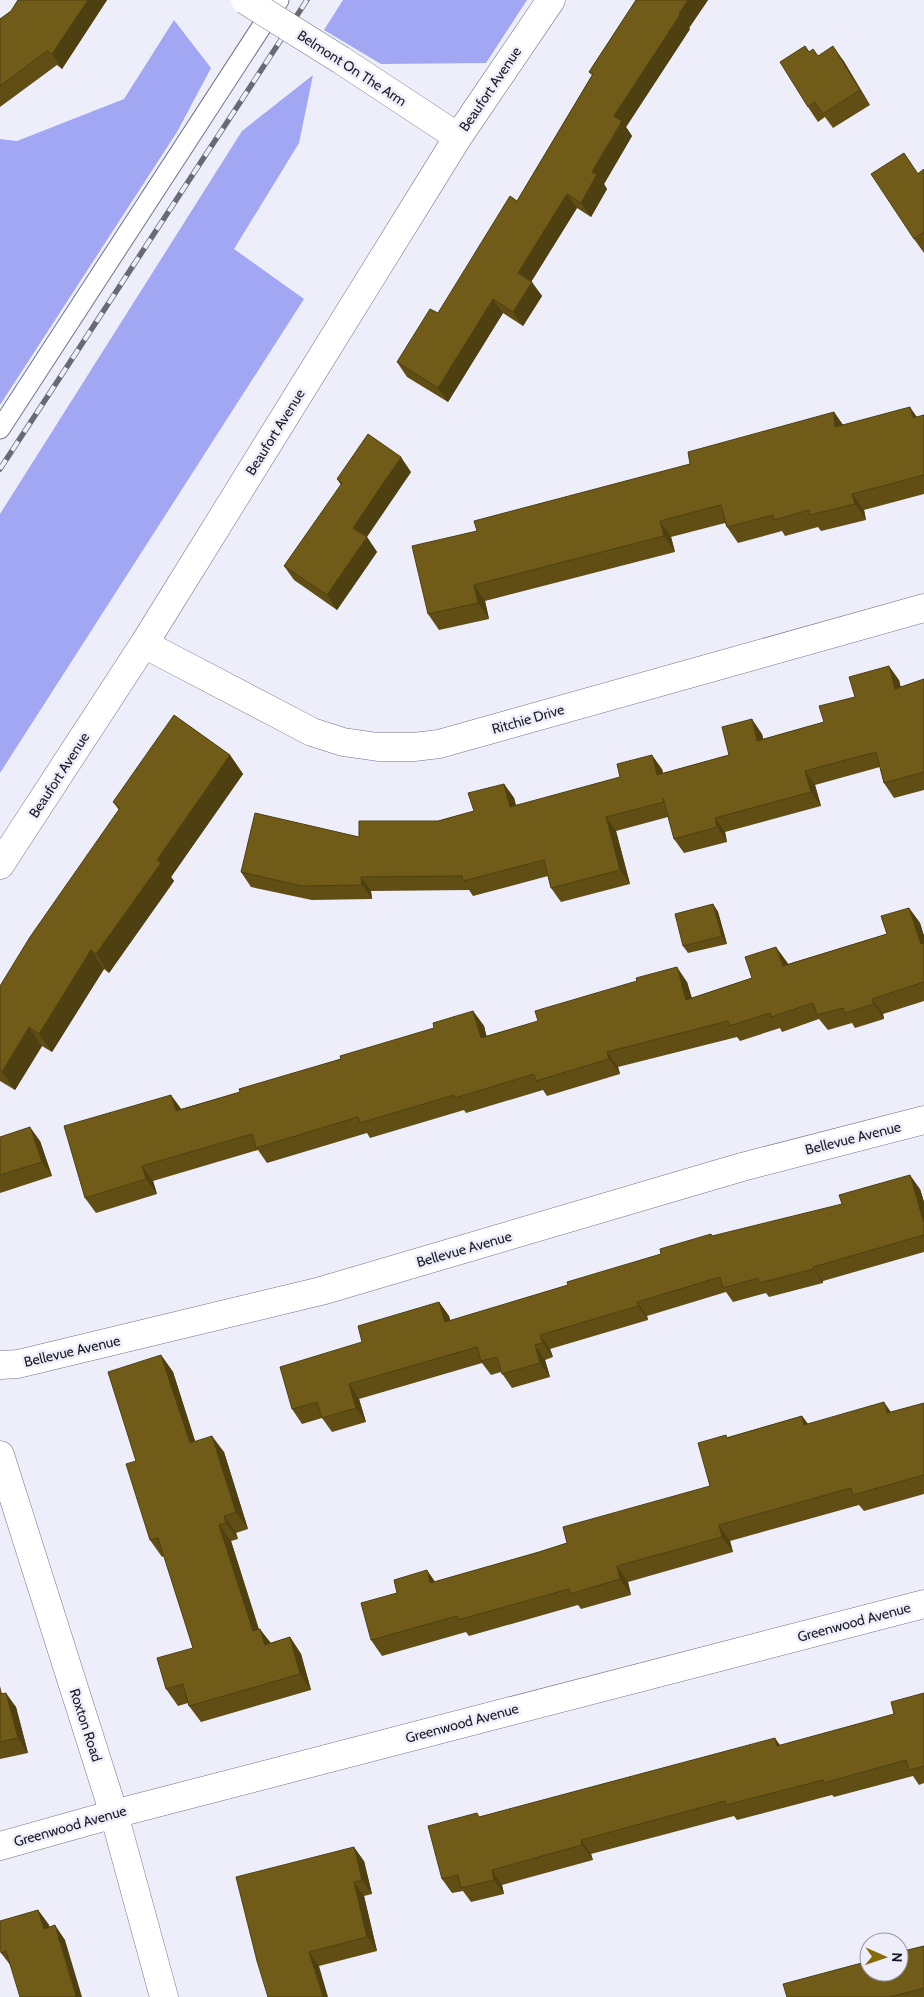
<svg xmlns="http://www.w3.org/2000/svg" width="924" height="1997" viewBox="0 0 924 1997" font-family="Cabin,sans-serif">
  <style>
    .forest { fill: #a1a7f3 }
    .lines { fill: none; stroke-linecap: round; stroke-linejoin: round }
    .lane-casing { stroke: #70738c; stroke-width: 21 }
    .street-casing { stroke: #70738c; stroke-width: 29 }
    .lane { stroke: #fff; stroke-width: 19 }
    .street { stroke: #fff; stroke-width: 28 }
    .rail-casing { stroke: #696a75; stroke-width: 5.5 }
    .rail { stroke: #edeefa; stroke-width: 4; stroke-dasharray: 11; stroke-linecap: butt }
    .street-bridge-casing { stroke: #70738c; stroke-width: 29; stroke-linecap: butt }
    .street-bridge { stroke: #fff; stroke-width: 28 }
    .wall { fill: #604e15 }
    .shaded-wall { fill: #4e4011 }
    .building { fill: #705b18; stroke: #4e4011 }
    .labels { text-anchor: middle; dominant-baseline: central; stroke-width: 5; stroke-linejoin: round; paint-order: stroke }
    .street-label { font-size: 14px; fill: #191a24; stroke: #edeefa }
  </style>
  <rect width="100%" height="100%" fill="#edeefa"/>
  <path class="forest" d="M343 0H527L486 63 381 64 324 30Z
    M174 20 211 68 177 132 0 405V139L17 141 124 99Z
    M313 75 299 143 234 249 304 299 0 773V514L242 131Z"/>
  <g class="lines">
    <defs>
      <path id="lane" d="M0 429 279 0"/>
      <path id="street" d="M341 60 458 137
        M144 644 312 732 343 742 378 747H414L439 744 924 608
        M0 865 144 644 458 137 551 0
        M0 1365 18 1364 321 1291 742 1167 924 1120
        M0 1455 114 1814 164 1997
        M0 1846 114 1814 924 1604"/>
    </defs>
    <use href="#lane" class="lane-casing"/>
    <use href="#street" class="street-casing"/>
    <use href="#lane" class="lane"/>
    <use href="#street" class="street"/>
    <defs>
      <path id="rail" d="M0 469 307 0"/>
    </defs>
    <use href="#rail" class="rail-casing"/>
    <use href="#rail" class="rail"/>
    <defs>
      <path id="street-bridge" d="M245 0 341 60"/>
    </defs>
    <use href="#street-bridge" class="street-bridge-casing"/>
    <use href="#street-bridge" class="street-bridge"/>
  </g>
  <path class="wall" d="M18 0H107L62 69 57 65 0 107V19L11 11Z
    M636 0H708L689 28 690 29 626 127 632 136 604 184 607 189 591 217 577 208 531 282 542 296 523 326 503 313 448 402 407 377 397 362 438 313 517 201 592 75 589 72Z
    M805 46 809 52 818 56 843 60 870 105 833 128 825 117 818 122 808 107Z
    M924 169V253L914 239 918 173Z
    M834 412 843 425 917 417 924 415V494L864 510 866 520 821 531 818 527 785 536 782 531 738 543 727 527 725 523 671 537 675 552 485 601 489 619 439 630 428 614 477 531 690 464Z
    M411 472 367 537 377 552 337 610 294 580 284 566 341 485 337 479Z
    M924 679V790L894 798 884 783 880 767 815 785 821 806 725 832 727 842 684 853 674 839 668 817 616 831 630 884 561 902 551 888 548 876 473 896 469 890 371 891 372 899 312 900 251 887 241 872 359 837 438 821 474 811 504 784 514 798 516 805 662 769 663 773 729 755 762 734 763 739 824 722 855 697 899 680 900 687Z
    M230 755 243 774 171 877 174 881 109 973 104 969 52 1052 42 1046 15 1090 0 1081V986L119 810 113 802Z
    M713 904 718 912 727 944 688 953 683 946Z
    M909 908 920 923 924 936V1001L883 1014 884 1019 855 1028 852 1023 828 1030 819 1019 782 1032 780 1028 740 1041 737 1037 618 1067 620 1074 547 1096 543 1090 466 1113 464 1110 370 1138 367 1133 267 1163 258 1150 153 1181 157 1194 96 1213 85 1198 181 1109 240 1092 434 1028 473 1011 484 1026 486 1036 687 982 692 998 752 978 787 962 788 964 887 934Z
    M0 1137 40 1141 52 1176 0 1193Z
    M920 1189 924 1202V1252L823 1281V1283L769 1297 766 1293 733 1302 726 1292 647 1316 648 1320 550 1349 553 1357 545 1360 550 1377 512 1388 501 1372 491 1375 482 1363 359 1399 366 1422 332 1432 322 1418 302 1424 292 1409 362 1342 439 1302 449 1316 450 1321 568 1285 661 1254 712 1236Z
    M161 1355 173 1372 195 1441 224 1452 248 1529 236 1533 238 1539 231 1541 259 1629 271 1643 290 1637 301 1654 311 1690 201 1722 189 1706 188 1703 178 1706 166 1689 193 1648 164 1556 162 1557 150 1540 136 1461Z
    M924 1403V1494L864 1511 859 1505 730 1541 733 1552 628 1582 631 1595 581 1609 578 1605 469 1636 466 1632 382 1656 371 1640 397 1593 539 1552 567 1543 710 1486 728 1437 802 1416 808 1424 891 1412Z
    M0 1686 2 1694 16 1707 28 1753 0 1759Z
    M924 1693V1783L919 1785 913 1776 834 1797 832 1795 737 1820 734 1816 591 1854 593 1860 502 1885 504 1894 471 1902 463 1891 452 1893 442 1879 480 1817 780 1746 894 1714Z
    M364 1861 372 1894 364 1896 377 1951 319 1966 268 1997Z
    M38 1910 49 1925V1927L65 1940 11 1966 1 1953Z
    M924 1946V1997H787Z"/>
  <path class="shaded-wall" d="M88 0H107L62 69 52 54Z
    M688 0H708L689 28 690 29 626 127 632 136 604 184 607 189 591 217 581 203 614 116Z
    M833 46 843 60 870 105 860 90Z
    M567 194 577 208 528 287 518 273Z
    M532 282 542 296 523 326 513 312Z
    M493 299 503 313 448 402 438 388Z
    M910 407 921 423 913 418Z
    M834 412 845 428 835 427Z
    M401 457 411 472 363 542 353 528Z
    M852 494 864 510 866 520 855 504Z
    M660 521 671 537 675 552 664 536Z
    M367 537 377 552 337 610 327 595Z
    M474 585 485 601 489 619 478 603Z
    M889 666 899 680 905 703 895 689Z
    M752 719 762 734 767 755 757 741Z
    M230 755 243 774 171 877 174 881 109 973 96 954 157 860Z
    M652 755 662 769 667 789 657 775Z
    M805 771 815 785 821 806 811 792Z
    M504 784 514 798 520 821 510 807Z
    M606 817 616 831 630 884 620 870Z
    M715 818 725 832 727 842 717 827Z
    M361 877 371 891 372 899 362 885Z
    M713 904 718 912 727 944 722 936Z
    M909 908 920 923 924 936V949L921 944Z
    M776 947 787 962 793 981 783 966Z
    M91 950 104 969 52 1052 39 1034Z
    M677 967 687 982 696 1015 686 1000Z
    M872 999 883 1014 884 1019 874 1004Z
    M473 1011 484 1026 491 1053 481 1038Z
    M29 1027 42 1046 15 1090 2 1072Z
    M607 1052 618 1067 620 1074 609 1059Z
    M171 1095 182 1110 176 1111Z
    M30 1127 40 1141 52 1176 42 1162Z
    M142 1166 153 1181 157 1194 146 1179Z
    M910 1175 920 1189 924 1202V1223Z
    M813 1267 823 1281V1283L814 1269Z
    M439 1302 449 1316 455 1336 445 1322Z
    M637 1302 647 1316 648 1320 638 1306Z
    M540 1335 550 1349 553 1357 543 1343Z
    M535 1345 545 1360 550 1377 540 1363Z
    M161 1355 173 1372 201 1460 190 1443Z
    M349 1384 359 1399 366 1422 356 1408Z
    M884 1402 895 1418 887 1413Z
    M802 1416 813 1431 804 1425Z
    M212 1436 224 1452 248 1529 236 1512Z
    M224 1516 236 1533 238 1539 226 1523Z
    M219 1525 231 1541 264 1647 253 1631Z
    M719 1525 730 1541 733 1552 722 1537Z
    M617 1566 628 1582 631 1595 620 1579Z
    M427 1570 438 1586 430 1583Z
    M260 1629 272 1645H265Z
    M290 1637 301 1654 311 1690 300 1674Z
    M6 1693 16 1707 28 1753 18 1738Z
    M775 1738 785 1752 777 1746Z
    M581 1840 591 1854 593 1860 582 1845Z
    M354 1847 364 1861 372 1894 362 1880Z
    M492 1870 502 1885 504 1894 494 1880Z
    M354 1882 364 1896 377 1951 367 1937Z
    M38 1910 49 1925 54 1943 44 1929Z
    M55 1925 65 1940 82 1997H76Z
    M309 1952 319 1966 328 1997H323Z"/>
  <path class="building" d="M18 0H88L52 54 47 51 0 86V19L11 11Z
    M636 0H688L679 14 680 15 614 116 622 121 592 172 597 174 581 203 567 194 518 273 532 282 513 312 493 299 438 388 397 362 430 309 438 313 510 196 517 201 593 74 589 72Z
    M805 46 809 52 813 49 818 56 833 46 860 90 823 114 815 102 808 107 780 62Z
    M904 153 918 174 924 169V233V232L914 239 871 174Z
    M910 407 913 418 924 415V475L852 494 855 504 810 515 809 510 774 520 773 515 727 527 721 505 660 521 664 536 474 585 478 603 428 614 412 546 477 531 474 521 690 464 688 452 834 412 835 427Z
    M368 434 401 457 353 528 367 537 327 595 284 566 342 483 337 479Z
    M889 666 895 689 924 679V772L884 783 876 752 805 771 811 792 715 818 717 827 674 839 663 798 664 802 606 817 620 870 551 888 544 860 463 881 462 876 361 877 362 885 302 886 241 872 255 813 359 837V821H438L474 811 468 793 504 784 510 807 620 777 617 764 652 755 657 775 729 755 722 727 752 719 757 741 824 722 819 706 855 697 849 677Z
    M174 715 230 755 157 860 161 863 96 954 91 950 39 1034 29 1027 2 1072 0 1070V986L30 937 120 808 113 802Z
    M713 904 722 936 683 946 675 914Z
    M909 908 921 944 924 943V982L872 999 874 1004 845 1013 843 1008 817 1015 813 1003 771 1017 770 1013 729 1026 728 1021 607 1052 609 1059 536 1081 534 1074 455 1098 454 1095 360 1123 358 1117 256 1148 252 1134 142 1166 146 1179 85 1198 64 1126 171 1095 176 1111 240 1092 239 1089 341 1059 340 1056 434 1028 433 1023 473 1011 481 1038 538 1021 535 1011 637 981 636 978 677 967 686 1000 752 978 745 957 776 947 783 966 887 934 881 916Z
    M30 1127 42 1162 0 1175V1137Z
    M910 1175 924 1223V1235L813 1267 814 1269 759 1283 758 1278 723 1288 720 1277 637 1302 638 1306 540 1335 543 1343 535 1345 540 1363 502 1374 497 1357 481 1361 477 1347 349 1384 356 1408 322 1418 317 1402 292 1409 280 1367 362 1342 358 1326 439 1302 445 1322 568 1285 567 1282 661 1254 660 1249 711 1234 712 1236 842 1204 839 1195Z
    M161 1355 190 1443 212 1436 236 1512 224 1516 226 1523 219 1525 253 1631 260 1629 265 1645 290 1637 300 1674 189 1706 183 1684 166 1689 157 1658 193 1648 158 1538 150 1540 126 1464 136 1461 108 1372Z
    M884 1402 887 1413 924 1403V1475L853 1495 851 1488 719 1525 722 1537 617 1566 620 1579 570 1594 569 1589 458 1620 457 1616 371 1640 361 1603 397 1593 394 1580 427 1570 430 1583 539 1552 567 1543 563 1527 710 1486 698 1443 726 1435 727 1438 802 1416 804 1425Z
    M6 1693 18 1738 0 1742V1694Z
    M924 1693V1766L909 1770 906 1760 824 1783 823 1780 726 1805 725 1801 581 1840 582 1845 492 1870 494 1880 461 1888 458 1875 442 1879 428 1826 477 1813 479 1817 775 1738 777 1746 894 1714 891 1702Z
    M354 1847 362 1880 354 1882 367 1937 309 1952 323 1997H268L257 1961 236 1877Z
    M38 1910 44 1929 55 1925 76 1997H20L6 1951 1 1953 0 1948V1921Z
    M924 1946V1988L890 1997H787L783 1984 869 1961V1972H899V1952Z"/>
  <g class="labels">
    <g class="street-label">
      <text transform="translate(352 68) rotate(33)">Belmont On The Arm</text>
      <text transform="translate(490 89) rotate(-56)">Beaufort Avenue</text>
      <text transform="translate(275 432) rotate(-58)">Beaufort Avenue</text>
      <text transform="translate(528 719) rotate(-16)">Ritchie Drive</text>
      <text transform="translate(59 775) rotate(-57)">Beaufort Avenue</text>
      <text transform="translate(853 1138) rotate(-14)">Bellevue Avenue</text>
      <text transform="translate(464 1249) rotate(-16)">Bellevue Avenue</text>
      <text transform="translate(72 1351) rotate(-13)">Bellevue Avenue</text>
      <text transform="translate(854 1622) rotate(-15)">Greenwood Avenue</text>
      <text transform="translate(462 1723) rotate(-15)">Greenwood Avenue</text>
      <text transform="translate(86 1725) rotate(72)">Roxton Road</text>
      <text transform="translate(70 1826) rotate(-16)">Greenwood Avenue</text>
    </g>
  </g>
  <g transform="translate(884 1957) rotate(92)"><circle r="24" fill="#edeefa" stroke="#9899a4"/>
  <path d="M0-4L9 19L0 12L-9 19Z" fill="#876b08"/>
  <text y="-8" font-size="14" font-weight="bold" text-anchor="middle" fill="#191a24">N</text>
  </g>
</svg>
